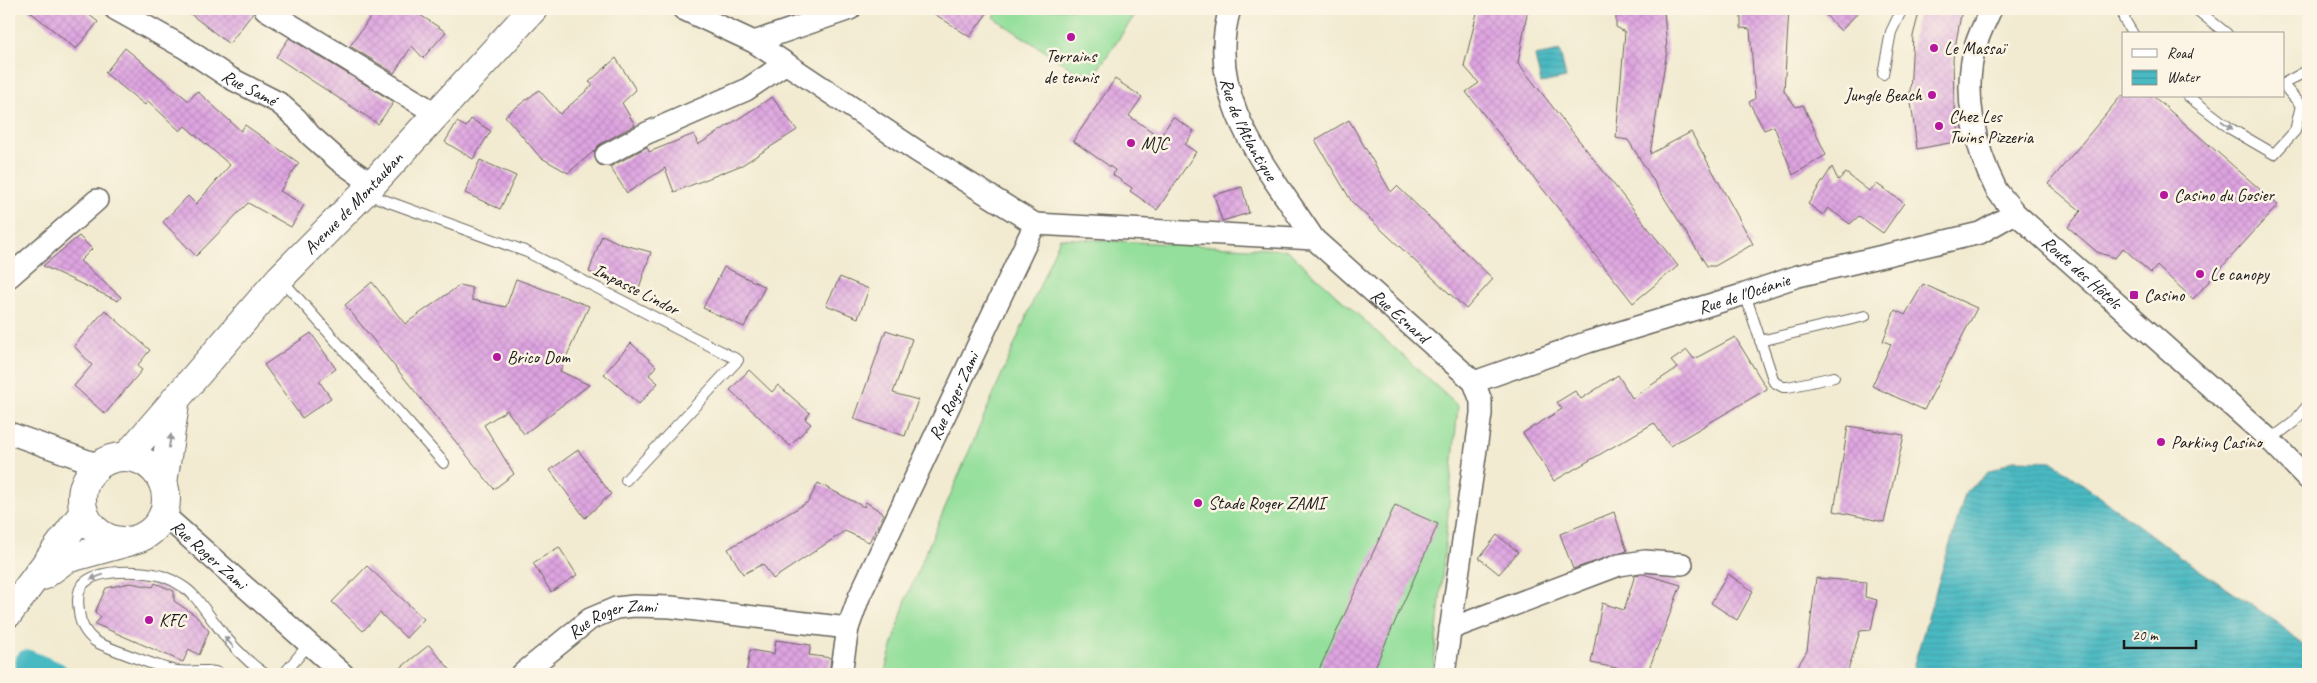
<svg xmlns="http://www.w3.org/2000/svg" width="2317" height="683" viewBox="0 0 2317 683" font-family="Caveat,sans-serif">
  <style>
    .pitch { fill: #94df9b; stroke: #587e5c }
    .water { fill: url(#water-rules); stroke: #336a6f }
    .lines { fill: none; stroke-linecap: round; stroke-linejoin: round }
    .canal { stroke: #4ab9c2; stroke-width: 25 }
    .building { fill: url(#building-cross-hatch) }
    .service-casing { stroke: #67645c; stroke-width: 12 }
    .minor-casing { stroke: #67645c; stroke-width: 24 }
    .secondary-casing { stroke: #67645c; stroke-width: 30 }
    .service { stroke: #fff; stroke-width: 10 }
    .minor { stroke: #fff; stroke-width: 21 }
    .secondary { stroke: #fff; stroke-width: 28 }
    .oneway { fill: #999 }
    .poi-dot { fill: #b5179e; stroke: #fcf5e5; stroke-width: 2 }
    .labels { text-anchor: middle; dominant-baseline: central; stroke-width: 5; stroke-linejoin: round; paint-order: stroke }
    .poi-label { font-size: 18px; fill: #1c1c1c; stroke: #fcf5e5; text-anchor: start }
    .street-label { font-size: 18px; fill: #1c1c1c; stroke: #fcf5e5 }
  </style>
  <defs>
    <pattern id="water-rules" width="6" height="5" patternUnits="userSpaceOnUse" patternTransform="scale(1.25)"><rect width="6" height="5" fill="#4ab9c2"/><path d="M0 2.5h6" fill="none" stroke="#409ea6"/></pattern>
    <pattern id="building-cross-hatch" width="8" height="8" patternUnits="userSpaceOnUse" patternTransform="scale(1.25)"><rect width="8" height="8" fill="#dea4e1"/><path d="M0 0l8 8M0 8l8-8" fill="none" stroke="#be8dc0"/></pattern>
  </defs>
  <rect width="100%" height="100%" fill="#fcf5e5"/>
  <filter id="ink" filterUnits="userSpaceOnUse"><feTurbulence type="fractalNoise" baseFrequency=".02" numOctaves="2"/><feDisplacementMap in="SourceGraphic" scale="10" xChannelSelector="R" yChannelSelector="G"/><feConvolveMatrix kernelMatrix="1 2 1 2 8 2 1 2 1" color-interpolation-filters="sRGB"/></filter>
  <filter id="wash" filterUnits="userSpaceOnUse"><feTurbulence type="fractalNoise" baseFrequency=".0096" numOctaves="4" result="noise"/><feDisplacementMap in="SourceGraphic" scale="20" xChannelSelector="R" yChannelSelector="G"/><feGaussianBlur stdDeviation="1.12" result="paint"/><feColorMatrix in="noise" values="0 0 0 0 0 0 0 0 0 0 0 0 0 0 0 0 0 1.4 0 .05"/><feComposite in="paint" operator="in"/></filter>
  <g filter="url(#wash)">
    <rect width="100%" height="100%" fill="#f2ebd2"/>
    <path class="pitch" d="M999 9H1139L1090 81 994 18Z
      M1060 238 1287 250 1458 406 1433 674H884L906 599Z"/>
    <path class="water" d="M1560 51 1566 78 1541 83 1535 56Z
      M2013 460 2052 461 2186 561 2277 622 2308 650V674H1911L1965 494 1987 473Z"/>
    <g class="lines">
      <path class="canal" d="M27 662 56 674"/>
    </g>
    <g id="blocks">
      <path class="building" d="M27 9H82L98 22 76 49Z
        M184 9H253V13L229 44Z
        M376 9H411L446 32 423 58 412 46 394 73 350 46Z
        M927 9H990L970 37Z
        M1478 9H1528L1518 63 1678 266 1633 303 1466 92 1479 83 1464 66Z
        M1616 9H1664L1667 51 1650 154 1691 132 1753 244 1715 266H1707L1628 140 1616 138 1625 32 1616 27Z
        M1741 9H1789L1784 91 1796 107 1803 105 1826 155 1793 175 1774 126 1764 130 1749 102 1755 99 1750 29 1741 28Z
        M1820 9H1861L1841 31Z
        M1920 9H1962L1953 59 1954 100 1960 141 1917 149 1910 94 1913 36Z
        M289 38 394 102 378 124 276 57Z
        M125 48 189 101 197 91 241 131 245 125 299 163 280 191 304 205 291 227 248 203 196 256 163 222 188 196 196 204 230 165 185 126 180 131 148 101 145 105 105 73Z
        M616 58 636 90 622 103 635 125 600 144 594 151 568 173 540 157 505 116 539 90 560 114 593 85 589 82Z
        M1115 79 1142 97 1129 116 1160 137 1173 117 1194 131 1185 145 1196 152 1157 210 1130 191 1132 188 1113 175 1115 170 1073 141Z
        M2121 96H2153L2278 205 2193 299 2157 266 2151 273 2123 248 2115 258 2097 252 2068 227 2081 211 2048 184Z
        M772 97 797 130 742 165 674 192 665 168 627 193 610 167 647 147 649 152 694 134 698 145Z
        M471 119 491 131 473 159 445 142 457 122 466 127Z
        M1349 120 1391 192 1397 186 1493 279 1466 309 1352 202 1315 140Z
        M480 160 516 176 500 209 465 193Z
        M1832 167 1838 180 1846 173 1869 191 1877 184 1904 203 1883 233 1859 216 1850 224 1828 208 1823 215 1808 204Z
        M1242 187 1249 213 1222 221 1214 195Z
        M602 235 621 244 651 252 638 291 589 272Z
        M79 236 92 249 80 261 121 297 118 301 43 266Z
        M724 267 765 287 744 327 703 308Z
        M840 277 869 289 858 318 826 305Z
        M516 279 589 306 560 371 589 385 524 434 507 410 484 425 514 474 494 489 345 305 372 282 405 324 460 285 472 288V300L506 307Z
        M1923 284 1977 308 1924 410 1872 386 1891 344 1883 341 1895 310 1905 315Z
        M105 310 150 350 137 366 142 370 105 414 74 386 92 365 74 346Z
        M886 330 912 339 893 393 918 400 905 436 854 419Z
        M311 333 336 369 319 381 331 398 302 418 264 365Z
        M1735 337 1767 389 1670 446 1654 423 1554 481 1523 433 1562 409 1557 402 1575 391 1581 399 1618 375 1632 398 1677 368 1671 361 1687 350 1694 359Z
        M631 343 656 366 649 375 658 383 639 404 604 374Z
        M749 370 772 392 778 385 810 413 805 419 811 424 790 446 730 390Z
        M1848 426 1904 435 1884 522 1834 511Z
        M578 450 611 494 585 518 550 470Z
        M818 483 864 507 866 502 884 514 869 542 845 531 773 579 763 564 743 574 728 549 808 502Z
        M1395 505 1438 524 1372 674H1317Z
        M1614 512 1627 551 1573 569 1560 534Z
        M1497 535 1518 552 1499 574 1479 558Z
        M559 547 577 575 551 592 533 563Z
        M367 566 424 619 406 638 380 613 363 631 332 602Z
        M1643 574 1681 585 1647 674 1591 663 1602 603 1624 610 1635 575Z
        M1728 574 1753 591 1737 620 1711 603Z
        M1816 578 1866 582 1865 597 1877 600 1871 630 1860 631 1847 674H1793L1807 651Z
        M130 583 153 587 155 583 174 591V601L195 615 209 631 199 655 189 649 183 662 95 624 101 617 95 612 106 588Z
        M776 640 811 645 809 655 831 658 829 674H746L750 650 774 654Z
        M429 645 454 674H393Z"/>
    </g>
  </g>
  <g filter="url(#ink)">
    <use href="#blocks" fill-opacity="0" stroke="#67645c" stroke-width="1"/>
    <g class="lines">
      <defs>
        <path id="service" d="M2126 9 2124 19 2133 34
          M2196 9 2227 34
          M1883 74 1891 32 1902 9
          M2283 84 2308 70
          M2188 96 2231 129 2274 154 2295 131 2301 105 2283 85
          M367 194 527 252 738 360 626 480
          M281 279 444 463
          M1745 294 1774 382 1783 387H1788L1834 377
          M1760 341 1865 316
          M2270 440 2294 422 2308 405
          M221 674C206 668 192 673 177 671 167 670 102 646 95 641 85 633 80 623 79 612 78 604 77 596 80 589 90 567 143 570 162 576 168 578 176 582 182 586 196 594 205 611 215 623 229 643 245 660 265 674
          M284 674 308 645"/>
        <g id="minor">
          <path id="s1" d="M115 9 185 48 230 78 279 103 297 119 310 135 338 160 372 184"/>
          <path d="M265 9 435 113"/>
          <path id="s2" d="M1230 9C1203 97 1269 170 1314 239"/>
          <path id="s3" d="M1991 9C1986 20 1980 32 1976 44 1962 91 1974 146 1996 189 2001 197 2009 205 2015 213L2270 440 2308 479"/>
          <path d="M754 42 850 9"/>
          <path d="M606 155 647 133 746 90 786 63"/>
          <path id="s4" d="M1035 224 1314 239 1474 382 1481 401V414L1444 674"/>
          <path d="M9 277 97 200"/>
          <path id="s5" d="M1474 382 1588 342 1745 294 1798 276 1980 233 2015 213"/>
          <path d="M9 433 99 465"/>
          <path id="s6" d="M164 515 343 674"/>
          <path d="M1450 629 1619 565 1645 561 1682 564"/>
          <path id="s7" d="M522 674 590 619 616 608 634 606 671 607 848 628 859 597 1035 224 917 151 754 42 683 9"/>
          <path d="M841 674 848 628"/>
        </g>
        <g id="secondary">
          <path id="s8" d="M126 457 280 278 364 193 533 9"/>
          <circle cx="124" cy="499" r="42"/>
          <path d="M163 483 176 398"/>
          <path d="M43 576 66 559 128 542"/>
          <path d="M9 613 84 512"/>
        </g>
      </defs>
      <use href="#service" class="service-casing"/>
      <use href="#minor" class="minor-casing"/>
      <use href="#secondary" class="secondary-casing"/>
      <use href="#service" class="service"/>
      <use href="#minor" class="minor"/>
      <use href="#secondary" class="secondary"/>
    </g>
    <defs><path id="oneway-solid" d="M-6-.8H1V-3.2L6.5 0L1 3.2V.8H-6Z" transform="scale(1.25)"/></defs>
    <g class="oneway">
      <use href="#oneway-solid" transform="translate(2227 125) rotate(36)"/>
      <use href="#oneway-solid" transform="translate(170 441) rotate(-81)"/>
      <use href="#oneway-solid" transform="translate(97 577) rotate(160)"/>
      <use href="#oneway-solid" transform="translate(229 642) rotate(-131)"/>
    </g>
  </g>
  <g class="poi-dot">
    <circle cx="1071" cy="37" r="5"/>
    <circle cx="1934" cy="48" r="5"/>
    <circle cx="1932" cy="95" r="5"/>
    <circle cx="1939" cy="126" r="5"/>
    <circle cx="1131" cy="143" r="5"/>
    <circle cx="2164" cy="195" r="5"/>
    <circle cx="2200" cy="274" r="5"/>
    <rect x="2129" y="290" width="10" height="10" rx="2.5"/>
    <circle cx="497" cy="357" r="5"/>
    <circle cx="2161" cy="442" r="5"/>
    <circle cx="1198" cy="503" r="5"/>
    <circle cx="149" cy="620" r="5"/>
  </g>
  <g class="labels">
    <g class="poi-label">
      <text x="1944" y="48">Le Massaï</text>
      <text x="1071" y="56" text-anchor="middle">Terrains<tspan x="1071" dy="21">de tennis</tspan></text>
      <text x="1922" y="95" text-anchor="end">Jungle Beach</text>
      <text x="1949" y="116">Chez Les<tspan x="1949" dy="21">Twins Pizzeria</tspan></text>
      <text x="1141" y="143">MJC</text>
      <text x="2174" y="195">Casino du Gosier</text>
      <text x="2210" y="274">Le canopy</text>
      <text x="2144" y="295">Casino</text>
      <text x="507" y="357">Brico Dom</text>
      <text x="2171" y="442">Parking Casino</text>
      <text x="1208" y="503">Stade Roger ZAMI</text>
      <text x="159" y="620">KFC</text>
    </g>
    <g class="street-label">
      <text stroke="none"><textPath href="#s1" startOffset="156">Rue Samé</textPath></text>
      <text stroke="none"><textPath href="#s2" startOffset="126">Rue de l'Atlantique</textPath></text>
      <text stroke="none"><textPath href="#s8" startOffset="341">Avenue de Montauban</textPath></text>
      <text stroke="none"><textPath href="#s3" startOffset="308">Route des Hôtels</textPath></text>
      <text transform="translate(636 289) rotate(27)">Impasse Lindor</text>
      <text stroke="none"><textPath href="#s5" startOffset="284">Rue de l'Océanie</textPath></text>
      <text stroke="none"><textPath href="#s4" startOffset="395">Rue Esnard</textPath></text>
      <text stroke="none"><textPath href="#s7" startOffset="604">Rue Roger Zami</textPath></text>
      <text stroke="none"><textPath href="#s6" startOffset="60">Rue Roger Zami</textPath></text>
      <text stroke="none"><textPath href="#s7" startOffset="109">Rue Roger Zami</textPath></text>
    </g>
  </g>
  <rect width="2317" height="683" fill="none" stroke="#fcf5e5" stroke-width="30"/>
  <rect x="2122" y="32" width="162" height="65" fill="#fcf5e5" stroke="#a29e95"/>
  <rect x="2132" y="49" width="25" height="8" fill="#ffffff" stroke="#a29e95"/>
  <text x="2167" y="58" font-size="15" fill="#1c1c1c">Road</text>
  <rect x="2132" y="70" width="25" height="15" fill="url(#water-rules)" stroke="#a29e95"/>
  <text x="2167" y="82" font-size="15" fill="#1c1c1c">Water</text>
  <path d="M2124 640v8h72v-8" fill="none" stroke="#1c1c1c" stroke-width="2.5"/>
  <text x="2132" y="640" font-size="15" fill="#1c1c1c" stroke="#fcf5e5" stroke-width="4" paint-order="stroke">20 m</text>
</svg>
